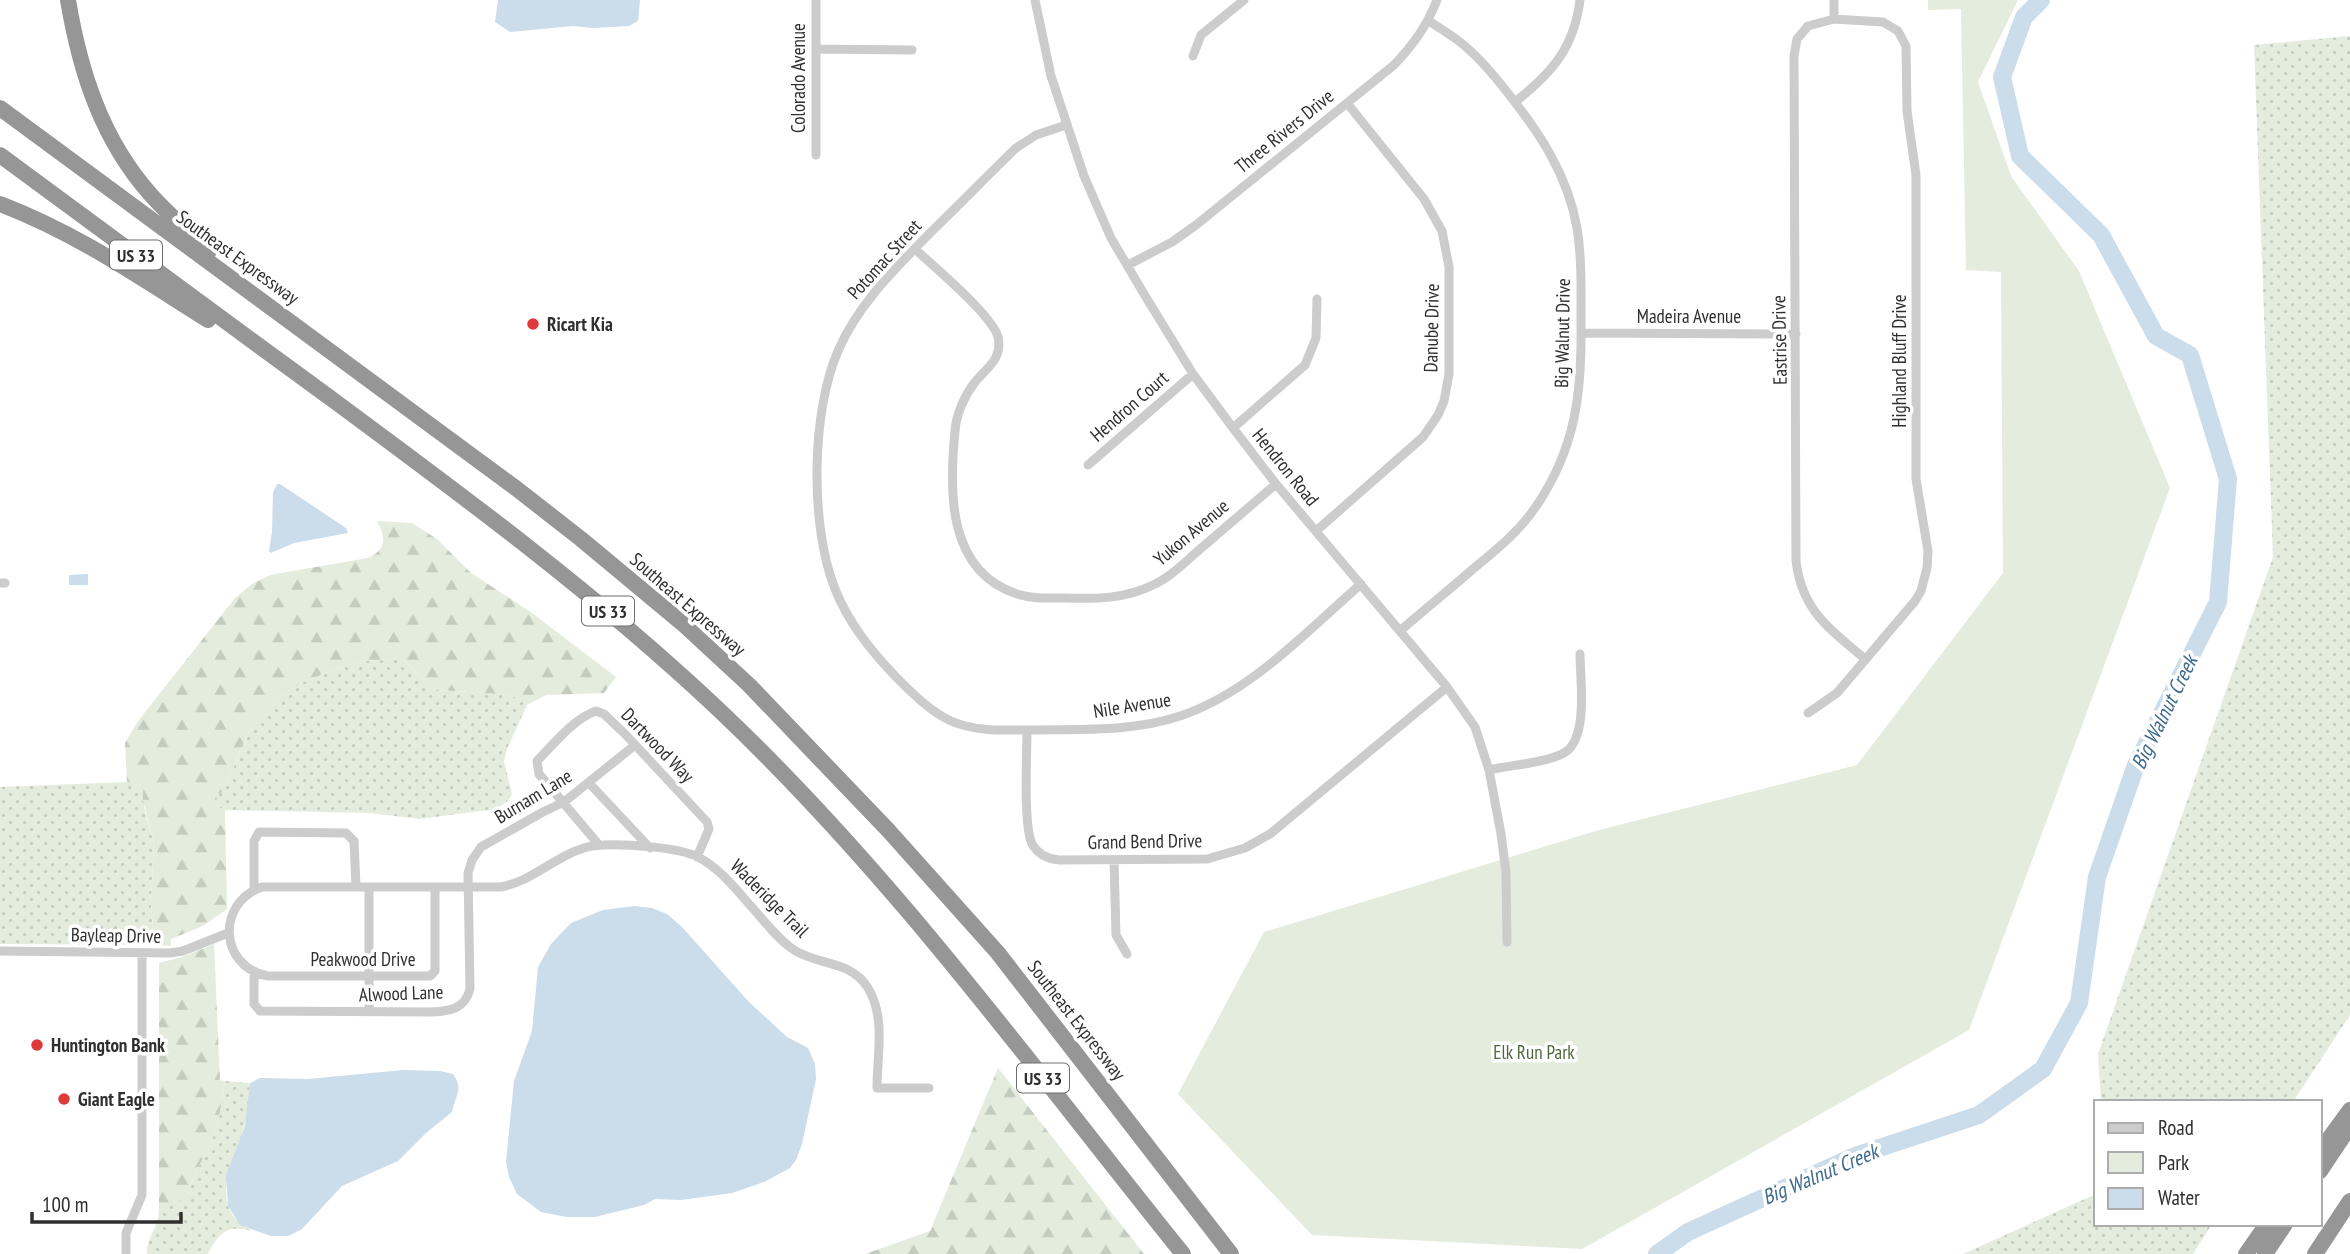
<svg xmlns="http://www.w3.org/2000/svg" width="2350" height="1254" viewBox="0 0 2350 1254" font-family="'PT Sans Narrow',sans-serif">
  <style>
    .grass { fill: url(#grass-dots) }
    .forest { fill: url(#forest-firs) }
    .park { fill: #e4ecde }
    .water { fill: #cbdceb }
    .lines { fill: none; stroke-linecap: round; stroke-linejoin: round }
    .river { stroke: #cbdceb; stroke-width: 18 }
    .street { stroke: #ccc; stroke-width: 9 }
    .highway { stroke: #969696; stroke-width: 16 }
    .poi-dot { fill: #de3a39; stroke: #fff; stroke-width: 2.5 }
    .labels { text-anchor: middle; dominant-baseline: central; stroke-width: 7; stroke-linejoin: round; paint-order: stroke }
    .shield { fill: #fff; stroke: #6d6d6d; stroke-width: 2 }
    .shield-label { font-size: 18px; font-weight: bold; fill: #2f2f2f }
    .street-label { font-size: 19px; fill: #2f2f2f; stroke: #fff }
    .poi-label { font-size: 19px; font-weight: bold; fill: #2f2f2f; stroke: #fff; text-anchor: start }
    .park-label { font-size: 19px; fill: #4f693e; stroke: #fff }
    .water-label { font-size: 21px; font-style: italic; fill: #406a8e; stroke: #fff }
  </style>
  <defs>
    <pattern id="grass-dots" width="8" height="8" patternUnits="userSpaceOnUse" patternTransform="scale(1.75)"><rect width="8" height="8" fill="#e4ecde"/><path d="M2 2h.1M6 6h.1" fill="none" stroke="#c4cbbf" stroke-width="1.8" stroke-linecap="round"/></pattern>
    <pattern id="forest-firs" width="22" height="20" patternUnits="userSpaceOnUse" patternTransform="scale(1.75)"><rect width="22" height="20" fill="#e4ecde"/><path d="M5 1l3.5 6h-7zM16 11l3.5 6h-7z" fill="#c4cbbf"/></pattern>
  </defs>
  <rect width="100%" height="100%" fill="#fff"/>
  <path class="grass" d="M2350 36V1015L2293 1102H2101L2098 1054 2273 557 2254 45Z
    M401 658 437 690 500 694 523 699 527 705 507 749 504 761 512 794 508 801 496 809 420 819 370 813 225 810 218 807 216 794 223 792 249 731 281 696 307 680 356 662Z
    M127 782 144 788V808L154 843 151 903 154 945 0 944V787Z
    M225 1081 250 1083C249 1098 248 1113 244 1127 233 1163 206 1208 252 1231 227 1225 220 1231 208 1254H147C147 1234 159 1230 159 1207L188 1194 195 1172 208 1150 218 1124Z
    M2096 1194V1224H2212L2193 1254H1963Z"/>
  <path class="forest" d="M377 521 412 523 437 539 471 573 532 613 616 677 604 693 546 695 527 705 523 699 500 694 437 690 401 658 356 662 307 680 281 696 249 731 223 792 216 794 218 807 225 810 227 909 203 926 171 939V946L154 945 151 903 154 843 143 801V788L127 782 125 743 138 721 235 598 252 584 270 575 368 558C387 549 386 538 377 521Z
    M214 944 220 1080 225 1081 218 1124 208 1150 195 1172 188 1194 177 1203 159 1207V963L185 956Z
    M998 1068 1144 1254H865L930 1231Z"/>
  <path class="park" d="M1928 0H2018L1978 82 2011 176 2079 271 2170 488 1969 1030 1582 1249 1312 1235 1178 1094 1264 932 1599 830 1857 765 2003 573 2001 272 1966 270 1961 9 1928 10Z"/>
  <path class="water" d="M498 0H640L638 21 629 26 593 28 573 26 510 32 495 22Z
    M277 484H280L346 528 348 533 294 543 271 553 269 551 272 532 273 493Z
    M88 574V585H69V575Z
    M635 906 652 908 667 914 682 927 749 1002 787 1037 808 1048 815 1064 816 1079 802 1144 796 1160 790 1168 764 1182 732 1193 681 1200 655 1199 644 1205 595 1217H567L541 1212 517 1194 509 1177 506 1162 514 1081 532 1031 538 967 551 944 571 923 603 910Z
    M403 1070 440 1071 453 1074C464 1089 455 1096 452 1112L426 1133 398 1161 342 1186 302 1229 288 1236H271L240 1225 228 1206 226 1175 245 1126 250 1083 260 1078 308 1079Z"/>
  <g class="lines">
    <path class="river" d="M1657 1254 1688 1232 1855 1156 1979 1115 2043 1069 2079 1003 2097 877 2136 765 2218 602 2228 479 2190 355 2156 336 2101 235 2020 156 2002 77 2024 17 2041 0"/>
    <path class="street" d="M816 0V155
      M1035 0 1051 76 1084 176 1111 238 1144 294 1193 374 1233 428 1276 484 1447 687 1475 727 1489 770 1501 834 1506 872 1507 942
      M1834 19V0
      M816 49 912 50
      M1193 56 1201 35 1244 0
      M1515 102C1552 73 1574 48 1580 0
      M1066 125 1036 135 1016 148C987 176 959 205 930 233 895 269 858 304 838 351 811 413 810 526 835 589 849 624 872 652 897 678 913 694 931 712 951 721 976 732 1005 730 1031 730 1082 729 1132 732 1180 716 1250 693 1307 631 1361 584
      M915 249C934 267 992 315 998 337 1003 358 987 368 975 382 965 395 956 414 955 431 949 491 947 571 1017 594 1033 599 1049 598 1065 598 1095 599 1125 599 1153 585 1171 577 1185 562 1199 550 1225 528 1250 506 1276 484
      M1128 265 1172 242 1196 225 1394 65C1413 45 1427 26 1437 0
      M1581 333 1796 334
      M1233 428 1305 365 1316 338 1317 299
      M1088 465 1193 374
      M1316 531 1423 437 1438 415 1444 401 1449 374V267L1442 231 1424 199 1347 103
      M0 583H5
      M1400 631C1424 610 1449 590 1473 569 1496 550 1520 531 1537 505 1576 447 1582 392 1581 323 1581 291 1582 259 1577 228 1568 175 1539 132 1507 92 1493 74 1478 56 1460 42 1450 34 1439 28 1429 21
      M1808 713 1837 693 1915 601 1921 591 1927 568 1928 551 1916 479V175L1907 111 1906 46 1898 31 1883 22 1834 19 1808 26 1797 39 1794 56 1796 561C1802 611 1830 629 1865 659
      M1027 730C1027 754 1023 824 1032 844 1038 854 1047 859 1059 860L1207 859 1245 848 1270 834 1447 687
      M1489 770C1510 765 1545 763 1564 753 1589 739 1580 679 1580 654
      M589 783 650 848
      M599 845 539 774 537 761C554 744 573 719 596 711L604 714 625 734 707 822 709 829 697 857
      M1114 860 1116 935 1127 954
      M435 887V971L430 976H268C219 967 216 903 262 887H500C536 882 565 845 603 845 626 844 678 847 698 857 719 868 734 887 749 904 763 919 777 939 794 950 819 966 851 960 868 988 886 1018 877 1055 877 1088H929
      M254 890V841L259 832 346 833 354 841 356 887
      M0 951 170 953 183 951 228 933
      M254 973V1004L260 1011 432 1012C450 1011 465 1009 470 989L468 873 472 860 481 847 543 812 564 802 635 745
      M369 1012V887
      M126 1254V1233L142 1195V953"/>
    <path class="highway" d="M68 0C80 72 102 140 151 195 169 215 190 233 209 251
      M0 108 517 489 581 539 682 623 749 685 888 830 998 953 1231 1254
      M0 155C110 236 219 317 329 397 463 496 596 594 717 708 892 873 1033 1068 1183 1254
      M0 204C78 234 138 276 208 320
      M2320 1151 2350 1110
      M2320 1171 2350 1126
      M2246 1254 2267 1224
      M2265 1254 2285 1224
      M2315 1254 2350 1201"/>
  </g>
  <g class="poi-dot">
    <circle cx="533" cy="324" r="7"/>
    <circle cx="37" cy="1045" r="7"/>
    <circle cx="64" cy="1099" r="7"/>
  </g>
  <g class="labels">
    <g class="shield">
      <rect x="110" y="240.5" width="52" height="29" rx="5"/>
      <rect x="582" y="596.5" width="52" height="29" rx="5"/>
      <rect x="1017" y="1063.5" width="52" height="29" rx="5"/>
    </g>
    <g class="shield-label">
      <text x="136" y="255">US 33</text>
      <text x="608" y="611">US 33</text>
      <text x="1043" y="1078">US 33</text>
    </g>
    <g class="street-label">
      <text transform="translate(798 78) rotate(-90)">Colorado Avenue</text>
      <text transform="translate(1284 131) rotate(-39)">Three Rivers Drive</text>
      <text transform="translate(238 257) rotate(36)">Southeast Expressway</text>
      <text transform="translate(884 259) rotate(-48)">Potomac Street</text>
      <text x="1689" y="316">Madeira Avenue</text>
      <text transform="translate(1431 328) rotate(-89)">Danube Drive</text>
      <text transform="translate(1562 333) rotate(-89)">Big Walnut Drive</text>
      <text transform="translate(1779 340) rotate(-91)">Eastrise Drive</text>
      <text transform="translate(1899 361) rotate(-90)">Highland Bluff Drive</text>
      <text transform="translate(1129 406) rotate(-41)">Hendron Court</text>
      <text transform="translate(1286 467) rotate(51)">Hendron Road</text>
      <text transform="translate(1191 532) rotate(-40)">Yukon Avenue</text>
      <text transform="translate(688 604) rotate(41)">Southeast Expressway</text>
      <text transform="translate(1132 705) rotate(-9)">Nile Avenue</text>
      <text transform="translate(658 745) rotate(46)">Dartwood Way</text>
      <text transform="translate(533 796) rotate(-31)">Burnam Lane</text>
      <text transform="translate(1145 841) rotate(-1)">Grand Bend Drive</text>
      <text transform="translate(770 898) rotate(45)">Waderidge Trail</text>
      <text transform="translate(116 935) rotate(1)">Bayleap Drive</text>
      <text x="363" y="959">Peakwood Drive</text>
      <text transform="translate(401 993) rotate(-2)">Alwood Lane</text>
      <text transform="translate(1077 1020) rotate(52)">Southeast Expressway</text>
    </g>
    <g class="poi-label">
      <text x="547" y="324">Ricart Kia</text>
      <text x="51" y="1045">Huntington Bank</text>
      <text x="78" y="1099">Giant Eagle</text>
    </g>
    <g class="park-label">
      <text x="1534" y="1052">Elk Run Park</text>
    </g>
    <g class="water-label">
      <text transform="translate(2164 712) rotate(-64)">Big Walnut Creek</text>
      <text transform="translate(1820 1174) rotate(-23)">Big Walnut Creek</text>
    </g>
  </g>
  <rect x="2094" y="1100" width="228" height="126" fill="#ffffff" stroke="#acacac" stroke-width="2"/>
  <rect x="2108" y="1123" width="35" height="10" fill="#cccccc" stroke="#acacac" stroke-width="2"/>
  <text x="2158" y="1135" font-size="21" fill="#2f2f2f">Road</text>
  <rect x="2108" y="1152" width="35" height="21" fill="#e4ecde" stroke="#acacac" stroke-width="2"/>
  <text x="2158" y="1170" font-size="21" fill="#2f2f2f">Park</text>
  <rect x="2108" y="1188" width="35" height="21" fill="#cbdceb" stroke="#acacac" stroke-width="2"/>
  <text x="2158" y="1205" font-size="21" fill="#2f2f2f">Water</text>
  <path d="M32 1212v10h149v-10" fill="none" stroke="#2f2f2f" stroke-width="3.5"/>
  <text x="42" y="1212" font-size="21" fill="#2f2f2f" stroke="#ffffff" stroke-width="5" paint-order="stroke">100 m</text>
</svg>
